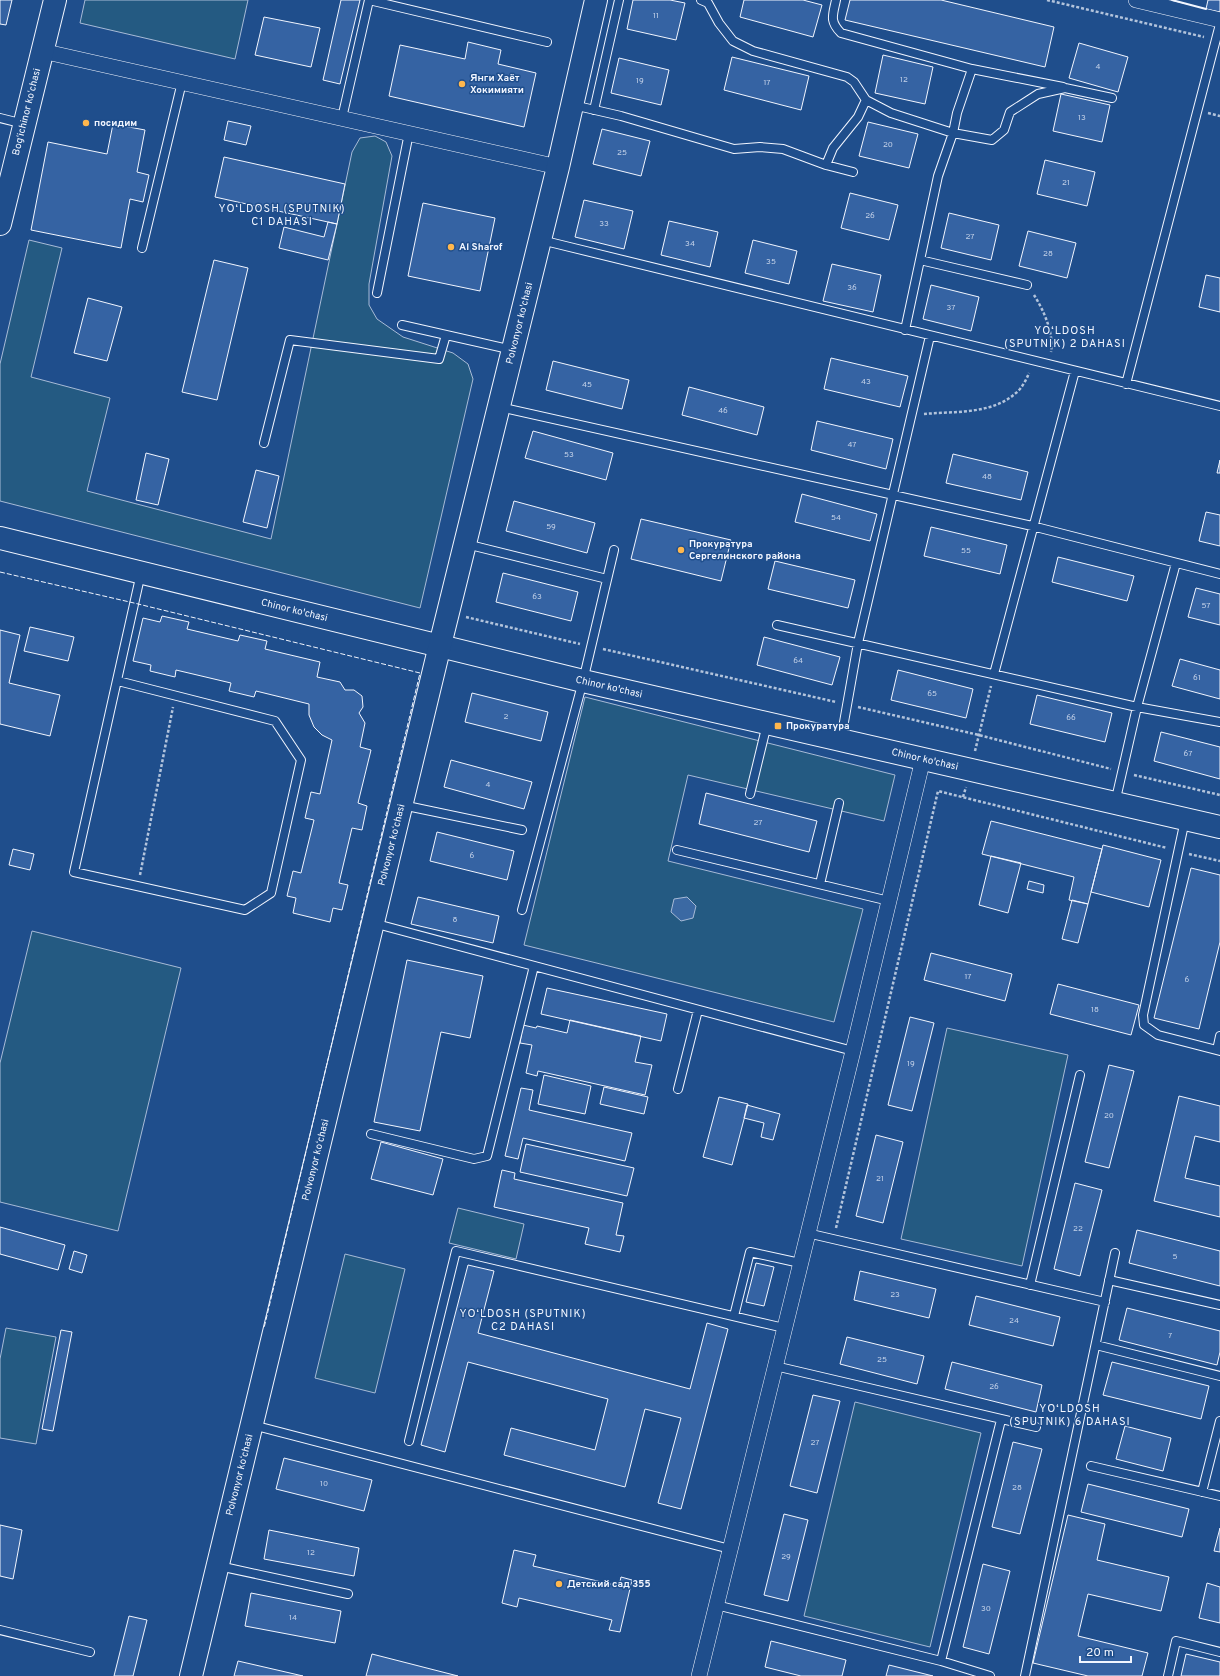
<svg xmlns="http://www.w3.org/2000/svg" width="1220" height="1676" viewBox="0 0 1220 1676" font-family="Overpass,sans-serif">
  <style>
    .green { fill: #245a82; stroke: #a8bbd7 }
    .water { fill: #3b69a3; stroke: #a8bbd7 }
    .building { fill: #3563a3; stroke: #f2f6ff }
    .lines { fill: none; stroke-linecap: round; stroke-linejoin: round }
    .lane-casing { stroke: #f2f6ff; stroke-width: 10 }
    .street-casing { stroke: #f2f6ff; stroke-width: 16 }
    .secondary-casing { stroke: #f2f6ff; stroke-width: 24 }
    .path { stroke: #b3c4dc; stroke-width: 2.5; stroke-dasharray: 3 2; stroke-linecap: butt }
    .lane { stroke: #1f4e8c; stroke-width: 8 }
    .street { stroke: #1f4e8c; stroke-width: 15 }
    .secondary { stroke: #1f4e8c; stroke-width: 22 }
    .fence { stroke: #f2f6ff; stroke-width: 1; stroke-dasharray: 5 2; stroke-linecap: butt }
    .wall { stroke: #f2f6ff; stroke-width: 2 }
    .poi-dot { fill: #ffb74d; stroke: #1f4e8c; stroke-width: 1.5 }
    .labels { text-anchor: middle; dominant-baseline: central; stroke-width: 3; stroke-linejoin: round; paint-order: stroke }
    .number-label { font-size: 8px; fill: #c3d1e8 }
    .poi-label { font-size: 10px; font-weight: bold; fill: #f2f6ff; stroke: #1f4e8c; text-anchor: start }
    .street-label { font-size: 10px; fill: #f2f6ff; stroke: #1f4e8c }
    .neighbourhood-label { font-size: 11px; letter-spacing: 1px; fill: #f2f6ff; stroke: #1f4e8c }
  </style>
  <rect width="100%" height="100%" fill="#1f4e8c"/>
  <path class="green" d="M85 0H248L235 59 80 23Z
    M375 136 386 142 392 156 369 284V305L377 319 403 337 453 353 468 364 473 379 420 608 0 501V364L29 240 62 248 31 377 110 398 87 491 271 539 352 152 360 138Z
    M585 697 895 775 884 821 688 775 668 861 863 909 834 1022 524 945Z
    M32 931 181 968 118 1231 0 1202V1063Z
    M947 1028 1068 1055 1022 1266 901 1239Z
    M458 1208 524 1224 516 1259 449 1243Z
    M345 1254 405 1269 375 1393 315 1378Z
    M6 1328 56 1337 36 1444 0 1438V1359Z
    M855 1402 981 1433 930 1647 804 1616Z"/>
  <path class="water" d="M687 897 696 906 693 918 681 921 671 912 674 899Z"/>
  <path class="building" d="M0 0H12L6 25 0 24Z
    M341 0H360L340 84 323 80Z
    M633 0H670L685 3 676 40 627 29Z
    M744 0H803L822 5 813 37 740 17Z
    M850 0H941L1054 27 1045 67 845 20Z
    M1208 0H1220V12L1206 9Z
    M264 17 320 28 311 67 255 55Z
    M468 42 501 50 498 64 536 73 524 127 389 96 400 45 465 59Z
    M1079 43 1128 57 1118 92 1069 78Z
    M883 55 933 67 925 104 875 93Z
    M732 57 809 76 801 110 724 90Z
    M619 58 669 70 661 105 611 93Z
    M1061 94 1110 105 1102 142 1053 131Z
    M228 121 251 126 246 145 224 140Z
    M868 122 918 134 909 168 859 156Z
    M113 124 145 130 137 172 149 175 143 202 130 199 121 248 31 230 48 142 107 154Z
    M602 129 650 141 641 176 593 164Z
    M224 157 345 184 337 224 215 197Z
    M1045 160 1095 172 1087 206 1037 194Z
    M850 193 898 205 889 240 841 228Z
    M584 200 633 211 624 249 575 237Z
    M423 203 495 218 480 291 408 276Z
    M949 213 999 225 991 260 941 248Z
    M669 221 718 232 710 267 661 255Z
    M328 222 337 224 328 260 279 248 284 227 324 237Z
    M1028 231 1076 243 1067 278 1019 266Z
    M753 240 797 251 789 284 745 273Z
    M214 260 248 268 217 400 182 392Z
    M832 264 881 275 873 312 823 301Z
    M1206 275 1220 278V312L1199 307Z
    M931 285 979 297 971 331 923 319Z
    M88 298 122 307 107 361 74 353Z
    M831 358 908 376 900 407 824 389Z
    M553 361 629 380 622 409 546 390Z
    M689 387 764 407 757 435 682 415Z
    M817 421 893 439 886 469 811 450Z
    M533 431 613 453 606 480 525 458Z
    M146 453 169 459 158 505 136 500Z
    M953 454 1028 472 1021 500 946 483Z
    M1220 460V473H1217Z
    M256 470 279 476 267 528 243 522Z
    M802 494 877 514 870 541 795 522Z
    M514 501 595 523 587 553 506 531Z
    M1206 512 1220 515V546L1199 541Z
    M641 519 731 540 721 581 631 559Z
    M931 527 1007 545 1000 574 924 556Z
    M1058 557 1134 576 1127 601 1052 582Z
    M775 561 855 580 848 608 768 589Z
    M503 573 578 592 571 621 496 602Z
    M1196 588 1220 594V625L1188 617Z
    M162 616 189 622 187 629 238 641 240 635 267 641 265 649 320 662 317 677 340 682 345 690H354L362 696 363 707 359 713 365 723 360 747 371 750 358 803 367 806 362 830 352 828 339 883 348 885 342 910 333 908 330 922 293 913 296 898 287 896 293 871 301 873 314 820 305 818 311 792 320 794 332 740 322 735 314 727 309 715V704L256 691 254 697 229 691 231 683 176 670 175 677 150 671 151 665 133 661 143 618 160 622Z
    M30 627 74 637 68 661 24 651Z
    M0 630 20 635 9 683 60 695 50 736 0 724Z
    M764 637 840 657 832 685 757 665Z
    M1180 659 1220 670V699L1172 686Z
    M898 670 973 689 966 718 891 700Z
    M472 693 548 712 541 741 465 722Z
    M1037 695 1112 713 1105 742 1030 724Z
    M1161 732 1220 747V779L1154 761Z
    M451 760 532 782 524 809 444 787Z
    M706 793 817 821 809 852 699 824Z
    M991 821 1102 849 1088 904 1069 900 1074 877 982 854Z
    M437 832 514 851 507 880 430 861Z
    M1103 845 1161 860 1149 907 1091 892Z
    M13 849 34 854 30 870 9 865Z
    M991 856 1021 863 1008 913 979 905Z
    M1191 868 1220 875V942L1199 1029 1154 1018Z
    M1029 881 1044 885 1043 893 1027 889Z
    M418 897 499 916 493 943 411 924Z
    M1072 900 1088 904 1078 943 1062 939Z
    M931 953 1012 974 1005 1001 924 980Z
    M407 960 483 976 470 1038 441 1032 420 1131 374 1122Z
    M1058 984 1139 1005 1131 1035 1050 1014Z
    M547 988 667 1014 661 1041 541 1014Z
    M910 1017 934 1023 912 1111 888 1105Z
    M570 1020 641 1036 635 1062 652 1065 645 1095 538 1071 537 1076 526 1073 532 1045 520 1043 523 1025 536 1028 537 1026 567 1033Z
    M1109 1065 1134 1071 1109 1168 1085 1162Z
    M544 1075 591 1086 585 1114 538 1104Z
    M604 1087 648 1097 644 1114 600 1104Z
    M521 1088 533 1090 529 1110 632 1133 625 1161 523 1138 518 1159 505 1156Z
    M1179 1096 1220 1106V1142L1195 1136 1185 1178 1220 1186V1217L1154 1201Z
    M719 1097 748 1104 732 1165 703 1157Z
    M747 1105 780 1114 773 1140 761 1137 764 1123 744 1118Z
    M876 1135 903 1142 883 1223 856 1216Z
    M381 1142 443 1159 433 1195 371 1179Z
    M526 1144 634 1168 627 1196 520 1172Z
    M502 1170 515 1173 514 1179 623 1203 616 1235 624 1236 620 1252 585 1244 589 1228 494 1207Z
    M1075 1183 1102 1190 1080 1276 1054 1269Z
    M0 1227 65 1245 58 1270 0 1254Z
    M1137 1230 1220 1251V1286L1129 1263Z
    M74 1251 87 1255 82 1273 69 1269Z
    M756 1263 774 1267 764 1306 746 1302Z
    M468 1265 494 1271 478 1333 690 1389 707 1323 728 1329 681 1509 658 1503 681 1418 645 1409 625 1487 504 1455 511 1428 595 1450 608 1399 468 1362 445 1452 421 1445Z
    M860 1271 936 1289 929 1318 854 1300Z
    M976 1296 1060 1317 1053 1346 969 1325Z
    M1127 1308 1220 1331V1352L1217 1365 1119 1340Z
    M61 1330 72 1332 53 1431 42 1429Z
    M847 1337 924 1356 917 1384 840 1364Z
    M952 1362 1042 1385 1036 1412 945 1389Z
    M1112 1362 1209 1386 1201 1419 1103 1395Z
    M813 1395 840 1401 817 1493 790 1486Z
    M1125 1426 1171 1438 1163 1471 1116 1459Z
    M1013 1442 1042 1449 1020 1534 992 1527Z
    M284 1458 372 1480 364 1511 276 1489Z
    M1088 1484 1189 1509 1182 1537 1081 1512Z
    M784 1514 808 1520 788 1601 764 1595Z
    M1068 1515 1105 1524 1097 1560 1169 1577 1161 1611 1088 1594 1078 1636 1148 1653 1142 1676H1088L1033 1663Z
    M0 1525 22 1530 13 1579 0 1576Z
    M1220 1528V1552L1214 1551Z
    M269 1530 359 1548 354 1576 264 1559Z
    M514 1550 536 1555 533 1566 619 1586 621 1577 632 1580 620 1632 609 1630 612 1620 519 1598 517 1607 502 1603Z
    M983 1564 1010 1571 989 1654 963 1647Z
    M1207 1583 1220 1587V1623L1199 1618Z
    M251 1593 341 1611 335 1643 245 1626Z
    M129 1616 147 1620 133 1676H114Z
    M771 1641 846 1660 842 1676H801L765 1667Z
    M372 1654 458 1676H366Z
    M1186 1654 1220 1662V1676H1181Z
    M238 1661 303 1676H234Z
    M889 1665 933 1676H886Z"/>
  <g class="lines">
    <defs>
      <path id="lane" d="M701 0 708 3 719 23 733 41 753 51 847 77 854 82 866 100 891 113 953 133 992 140 1004 130 1010 112 1038 94 1065 88 1112 98
        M836 0C833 15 829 21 841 33L972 69 957 113 953 133 938 176 905 330
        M972 69 1063 87
        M573 105 621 116 734 149 760 147 783 149 826 165 853 172
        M594 110 619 0
        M0 118 24 124
        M342 118 369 0 547 42
        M826 165 833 148 858 117 866 100
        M541 240 1220 406
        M142 248 182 82
        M920 260 1027 285
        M377 293 409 133
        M402 325 513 350
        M1126 384 1220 24
        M500 407 1032 526 1220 574
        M264 443 290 340 439 359 446 335
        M466 544 607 579
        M777 625 1137 707 1220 722
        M994 674 1075 371
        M118 681 275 721 301 760 271 893 245 910 74 872 141 573
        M841 739 858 643 930 336
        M750 794 767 724
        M1115 803 1137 707 1176 563
        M402 805 522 830
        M1185 820 1143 1015 1144 1025 1158 1035 1220 1051
        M677 850 889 901
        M820 884 839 803
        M522 910 583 681 614 550
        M373 923 853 1051
        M1217 1050 1220 1036
        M678 1089 698 1010
        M371 1134 474 1159 487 1156 534 966
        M807 1233 1105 1302
        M1109 1280 1220 1305
        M1030 1285 1080 1075
        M734 1316 750 1252 800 1263
        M1096 1345 1220 1376
        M775 1366 1036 1427
        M253 1425 730 1549
        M409 1441 456 1251 784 1328
        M1091 1466 1220 1496
        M1202 1492 1220 1421
        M219 1566 348 1594
        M716 1605 941 1661 990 1676
        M0 1630 90 1652
        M941 1661 1001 1420
        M1025 1676 1115 1253
        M1168 1676 1176 1641 1220 1652"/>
      <path id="street" d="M1136 0 1220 20
        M42 51 558 167
        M699 1676 853 1051 923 759"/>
      <g id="secondary">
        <path d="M0 224 55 0"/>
        <path id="s1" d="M0 538 583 681 1220 827"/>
        <path id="s2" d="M191 1676 440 645 558 167 596 0"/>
      </g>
    </defs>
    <use href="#lane" class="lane-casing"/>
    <use href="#street" class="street-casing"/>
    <use href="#secondary" class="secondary-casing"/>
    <path class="path" d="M1047 0 1204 37
      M1208 113 1220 116
      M1034 295C1044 311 1054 333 1051 352
      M924 414C957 411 996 415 1020 389 1024 384 1027 378 1029 373
      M466 617 580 644
      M603 649 836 702
      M858 707 979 735 1111 769
      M975 751 991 686
      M1134 775 1220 795
      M963 797 966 787
      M1189 854 1220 861
      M140 875 173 707
      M836 1228 938 791 1167 848"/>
    <use href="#lane" class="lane"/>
    <use href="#street" class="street"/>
    <use href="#secondary" class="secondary"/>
    <path class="fence" d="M0 572 134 603 420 673 264 1328"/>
    <path class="wall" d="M1172 0 1206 9"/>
  </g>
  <g class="poi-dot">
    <circle cx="462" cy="84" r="4"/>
    <circle cx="86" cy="123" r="4"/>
    <circle cx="451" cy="247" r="4"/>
    <circle cx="681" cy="550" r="4"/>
    <rect x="774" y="722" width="8" height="8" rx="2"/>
    <circle cx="559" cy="1584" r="4"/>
  </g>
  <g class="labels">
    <g class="number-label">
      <text x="656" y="16">11</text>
      <text x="1098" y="67">4</text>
      <text x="904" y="80">12</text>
      <text x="640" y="81">19</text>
      <text x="767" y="83">17</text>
      <text x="1082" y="118">13</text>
      <text x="888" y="145">20</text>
      <text x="622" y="153">25</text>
      <text x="1066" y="183">21</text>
      <text x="870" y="216">26</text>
      <text x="604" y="224">33</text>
      <text x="970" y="237">27</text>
      <text x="690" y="244">34</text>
      <text x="1048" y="254">28</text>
      <text x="771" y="262">35</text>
      <text x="852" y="288">36</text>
      <text x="951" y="308">37</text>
      <text x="866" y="382">43</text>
      <text x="587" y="385">45</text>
      <text x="723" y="411">46</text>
      <text x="852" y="445">47</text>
      <text x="569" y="455">53</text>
      <text x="987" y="477">48</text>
      <text x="836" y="518">54</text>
      <text x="551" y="527">59</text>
      <text x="966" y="551">55</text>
      <text x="537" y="597">63</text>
      <text x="1206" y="606">57</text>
      <text x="798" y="661">64</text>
      <text x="1197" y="678">61</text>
      <text x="932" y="694">65</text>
      <text x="506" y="717">2</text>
      <text x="1071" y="718">66</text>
      <text x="1188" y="754">67</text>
      <text x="488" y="785">4</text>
      <text x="758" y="823">27</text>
      <text x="472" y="856">6</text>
      <text x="455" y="920">8</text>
      <text x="968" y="977">17</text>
      <text x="1187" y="980">6</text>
      <text x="1095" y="1010">18</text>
      <text x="911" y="1064">19</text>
      <text x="1109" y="1116">20</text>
      <text x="880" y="1179">21</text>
      <text x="1078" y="1229">22</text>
      <text x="1175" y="1257">5</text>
      <text x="895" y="1295">23</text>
      <text x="1014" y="1321">24</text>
      <text x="1170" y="1336">7</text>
      <text x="882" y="1360">25</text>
      <text x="994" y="1387">26</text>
      <text x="815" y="1443">27</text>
      <text x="324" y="1484">10</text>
      <text x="1017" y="1488">28</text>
      <text x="311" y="1553">12</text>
      <text x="786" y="1557">29</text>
      <text x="986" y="1609">30</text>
      <text x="293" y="1618">14</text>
    </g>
    <g class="poi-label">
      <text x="470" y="78">Янги Хаёт<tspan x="470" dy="12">Хокимияти</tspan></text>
      <text x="94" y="123">посидим</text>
      <text x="459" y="247">Al Sharof</text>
      <text x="689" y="544">Прокуратура<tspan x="689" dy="12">Сергелинского района</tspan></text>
      <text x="786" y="726">Прокуратура</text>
      <text x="567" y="1584">Детский сад 355</text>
    </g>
    <g class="street-label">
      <text transform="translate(27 112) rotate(-76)">Bogʻichinor koʻchasi</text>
      <text stroke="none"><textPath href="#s2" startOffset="1392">Polvonyor ko'chasi</textPath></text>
      <text stroke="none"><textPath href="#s1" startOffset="303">Chinor ko'chasi</textPath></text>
      <text stroke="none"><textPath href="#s1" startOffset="627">Chinor ko'chasi</textPath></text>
      <text stroke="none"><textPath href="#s1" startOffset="951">Chinor ko'chasi</textPath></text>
      <text transform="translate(392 845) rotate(-76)">Polvonyor koʻchasi</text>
      <text transform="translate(316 1160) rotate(-76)">Polvonyor koʻchasi</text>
      <text transform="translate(240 1475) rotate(-76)">Polvonyor koʻchasi</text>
    </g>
    <g class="neighbourhood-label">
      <text x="282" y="209">YO‘LDOSH (SPUTNIK)<tspan x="282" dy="13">C1 DAHASI</tspan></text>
      <text x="1065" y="331">YO‘LDOSH<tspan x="1065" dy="13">(SPUTNIK) 2 DAHASI</tspan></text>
      <text x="523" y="1314">YO‘LDOSH (SPUTNIK)<tspan x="523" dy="13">C2 DAHASI</tspan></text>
      <text x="1070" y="1409">YO‘LDOSH<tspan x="1070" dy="13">(SPUTNIK) 6 DAHASI</tspan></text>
    </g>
  </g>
  <path d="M1080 1656v6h51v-6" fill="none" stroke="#f2f6ff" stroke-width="2"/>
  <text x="1086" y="1656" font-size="12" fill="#f2f6ff" stroke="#1f4e8c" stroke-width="3" paint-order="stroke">20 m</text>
</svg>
